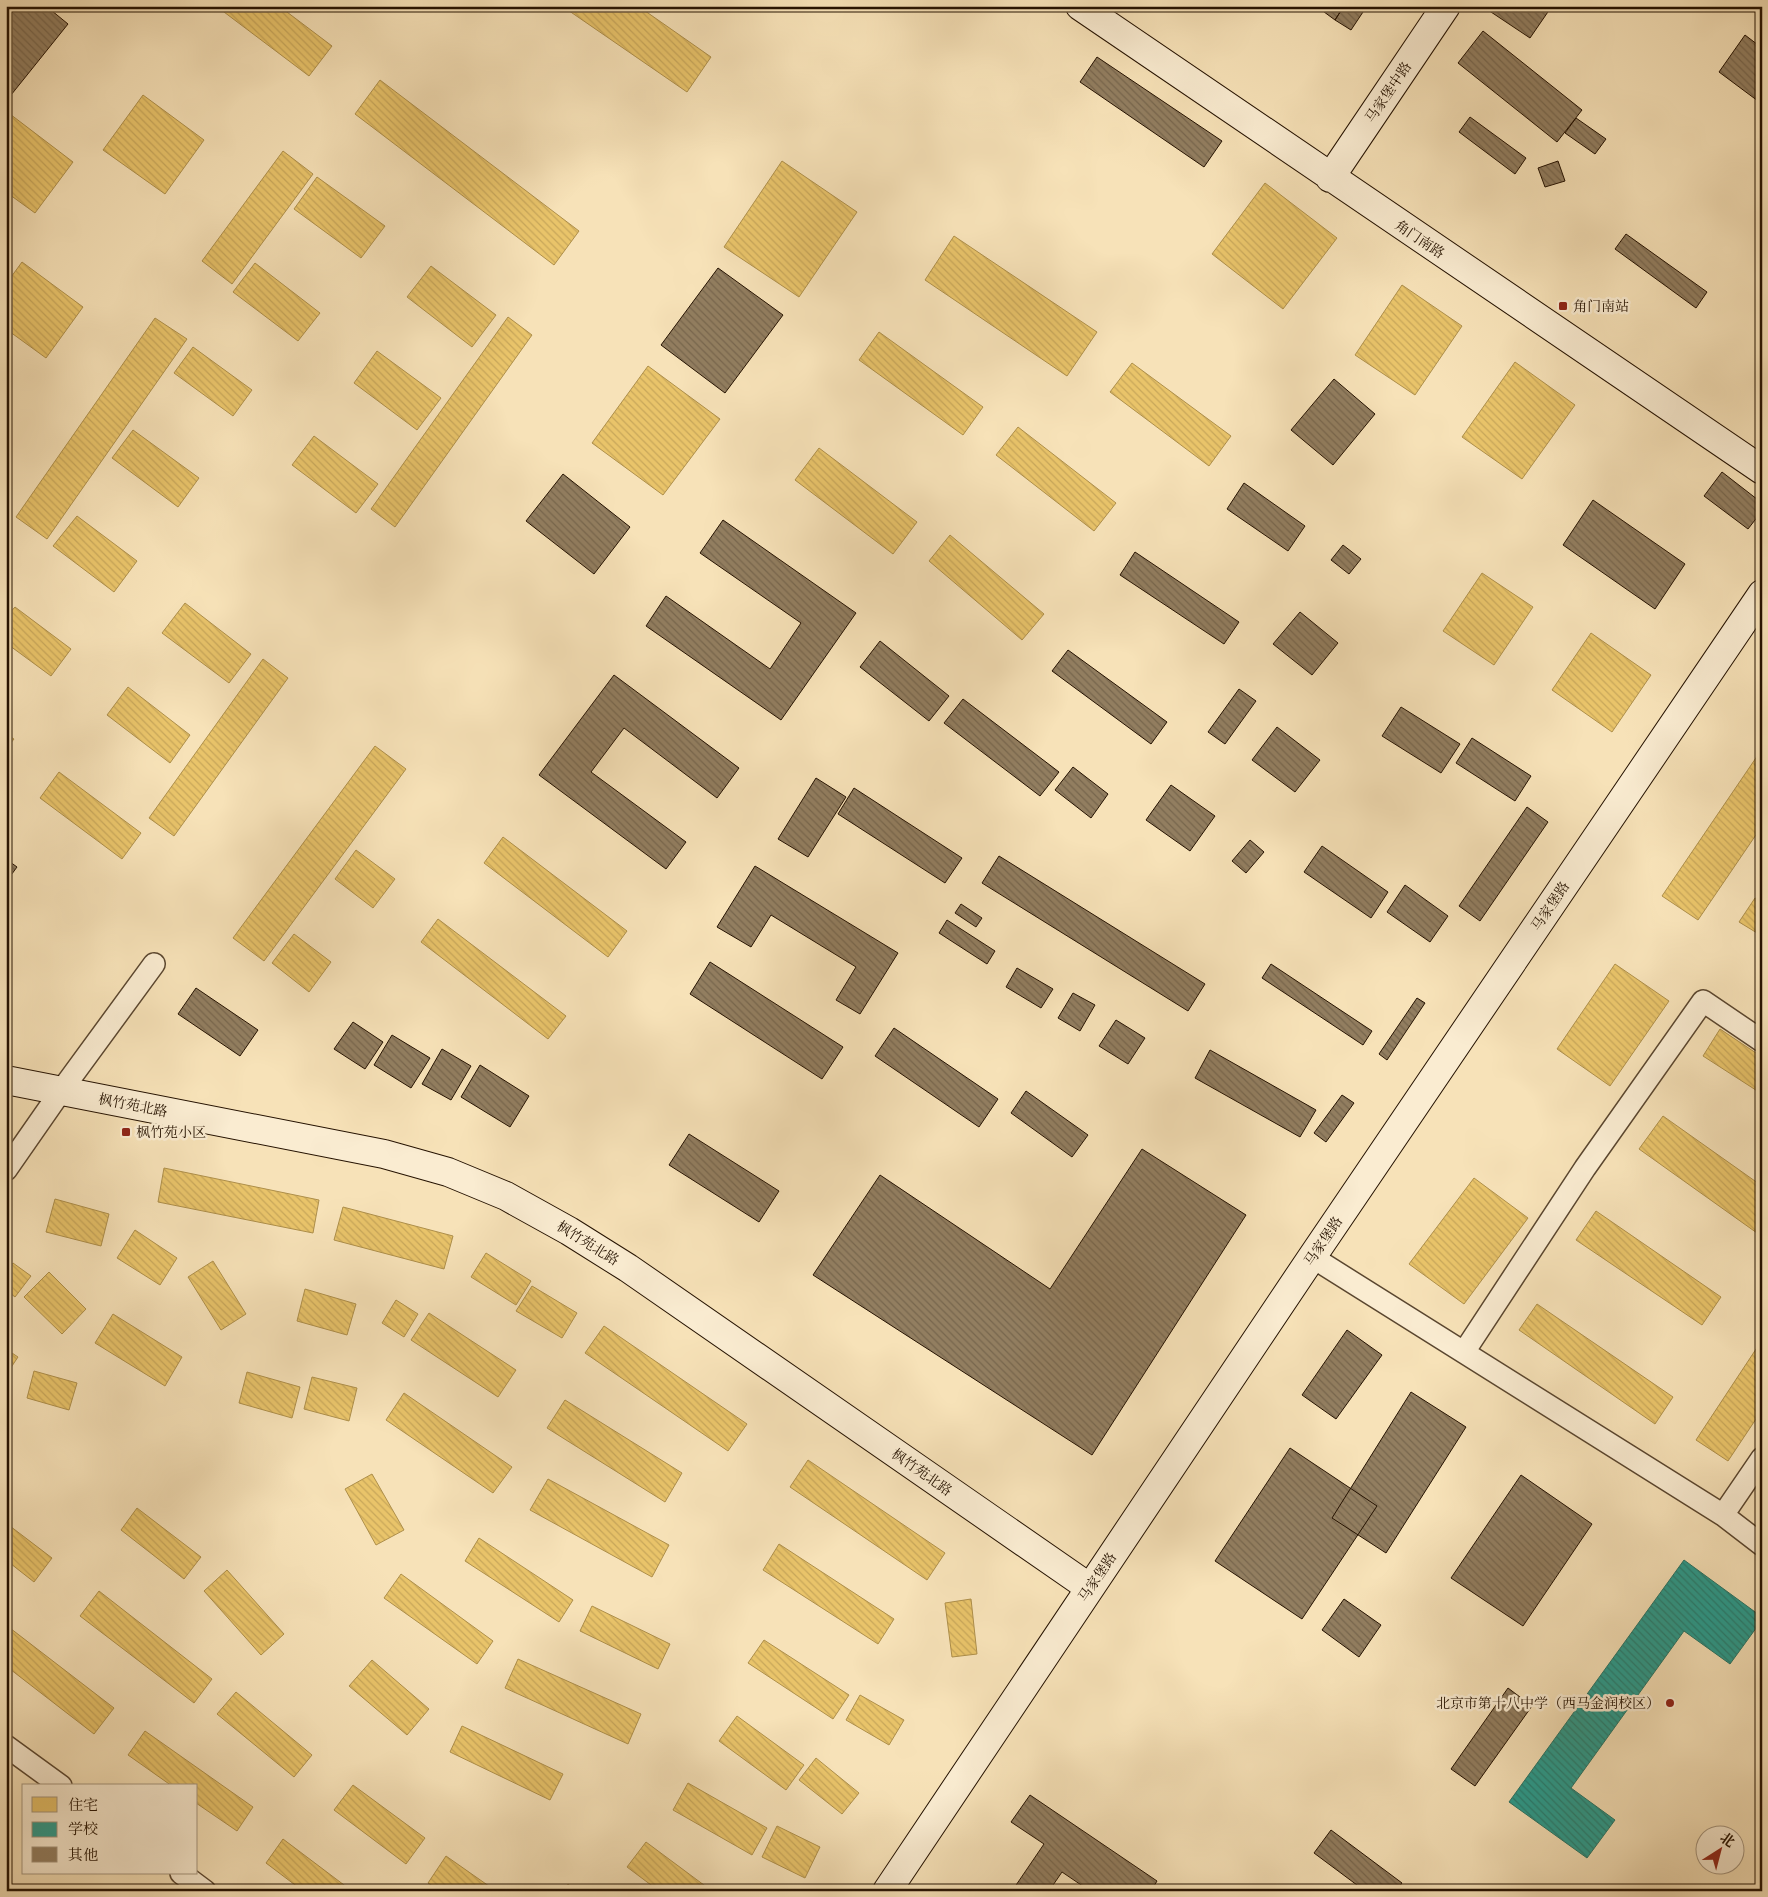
<svg xmlns="http://www.w3.org/2000/svg" width="1768" height="1897" viewBox="0 0 1768 1897" font-family="'Libre Caslon Text','Noto Serif SC',serif">
  <style>
    .homes { fill: url(#homes-back-hatch); stroke: #ae8f4a }
    .schools { fill: url(#schools-back-hatch); stroke: #287364 }
    .building { fill: url(#building-back-hatch); stroke: #251201 }
    .lines { fill: none; stroke-linecap: round; stroke-linejoin: round }
    .street-casing { stroke: #5a462f; stroke-width: 24 }
    .secondary-casing { stroke: #251201; stroke-width: 30 }
    .street { stroke: #faecd1; stroke-width: 21 }
    .secondary { stroke: #faecd1; stroke-width: 28 }
    .poi-dot { fill: #8f2418; stroke: #faecd1; stroke-width: 2 }
    .labels { text-anchor: middle; dominant-baseline: central; stroke-width: 5; stroke-linejoin: round; paint-order: stroke }
    .street-label { font-size: 14px; fill: #251201; stroke: #faecd1 }
    .poi-label { font-size: 14px; fill: #251201; stroke: #faecd1; text-anchor: start }
  </style>
  <defs>
    <pattern id="homes-back-hatch" width="6" height="6" patternUnits="userSpaceOnUse" patternTransform="scale(1.25)"><rect width="6" height="6" fill="#e9c46a"/><path d="M-1 5l2 2M0 0l6 6M5-1l2 2" fill="none" stroke="#c8a75a"/></pattern>
    <pattern id="schools-back-hatch" width="6" height="6" patternUnits="userSpaceOnUse" patternTransform="scale(1.25)"><rect width="6" height="6" fill="#2a9d8f"/><path d="M-1 5l2 2M0 0l6 6M5-1l2 2" fill="none" stroke="#247f72"/></pattern>
    <pattern id="building-back-hatch" width="6" height="6" patternUnits="userSpaceOnUse" patternTransform="scale(1.25)"><rect width="6" height="6" fill="#927e60"/><path d="M-1 5l2 2M0 0l6 6M5-1l2 2" fill="none" stroke="#77664d"/></pattern>
  </defs>
  <rect width="100%" height="100%" fill="#f7e2b8"/>
  <filter id="stains"><feTurbulence type="fractalNoise" baseFrequency=".004" numOctaves="4"/><feColorMatrix values="0 0 0 0 .2 0 0 0 0 .09 0 0 0 0 .02 0 0 0 .5 -.17"/></filter>
  <radialGradient id="worn" r=".72"><stop offset=".6" stop-color="#630" stop-opacity="0"/><stop offset="1" stop-color="#630" stop-opacity=".3"/></radialGradient>
  <path class="homes" d="M216 6H279L332 46 309 76Z
    M562 6H638L711 57 687 92Z
    M380 80 579 231 554 265 355 114Z
    M143 95 204 140 165 194 103 150Z
    M6 111 73 162 35 213 6 192Z
    M283 151 313 174 232 284 202 261Z
    M782 161 857 212 799 297 724 247Z
    M317 177 385 226 361 258 294 209Z
    M1265 183 1337 238 1283 309 1212 254Z
    M954 236 1097 332 1067 376 925 280Z
    M22 262 83 307 46 358 6 329V284Z
    M255 263 320 313 298 341 233 292Z
    M431 266 496 315 472 347 407 297Z
    M1402 285 1462 326 1415 395 1355 355Z
    M508 317 532 335 395 527 371 509Z
    M155 318 187 339 47 539 16 517Z
    M879 332 983 407 963 435 859 360Z
    M193 347 252 390 233 416 174 373Z
    M377 351 441 398 417 430 354 383Z
    M1515 362 1575 405 1522 479 1462 437Z
    M1132 363 1231 436 1209 466 1110 392Z
    M648 366 720 419 663 495 592 443Z
    M1018 427 1116 503 1094 531 996 455Z
    M133 430 199 478 178 507 112 458Z
    M314 436 378 484 356 513 292 465Z
    M819 448 917 522 893 554 795 480Z
    M77 516 137 561 114 592 53 546Z
    M950 535 1044 614 1022 640 929 561Z
    M1482 573 1533 607 1494 665 1443 631Z
    M185 603 251 654 229 683 162 633Z
    M15 607 71 649 51 676 6 643V617Z
    M1591 633 1651 675 1612 732 1552 690Z
    M263 659 288 678 174 836 149 818Z
    M128 687 190 735 170 763 107 715Z
    M6 734 14 739 6 749Z
    M375 746 406 769 264 961 233 938Z
    M1762 749V826L1698 920 1662 896Z
    M59 772 141 833 122 859 40 798Z
    M503 837 627 931 608 957 484 863Z
    M356 850 395 879 373 908 335 879Z
    M1755 898 1762 902V936L1739 922Z
    M438 919 566 1016 548 1039 421 942Z
    M294 934 331 962 309 992 272 963Z
    M1615 964 1669 1001 1610 1086 1557 1049Z
    M1720 1029 1762 1057V1094L1703 1056Z
    M1663 1116 1762 1186V1226L1757 1233 1639 1149Z
    M164 1168 319 1200 313 1233 158 1202Z
    M1474 1178 1528 1218 1464 1304 1409 1264Z
    M55 1199 109 1214 101 1246 46 1232Z
    M343 1207 453 1236 444 1269 334 1240Z
    M1596 1211 1721 1297 1702 1325 1576 1240Z
    M135 1230 177 1258 160 1285 117 1258Z
    M486 1253 531 1281 516 1305 471 1277Z
    M213 1261 246 1314 221 1330 188 1277Z
    M13 1263 31 1276 15 1297 6 1290V1271Z
    M49 1272 86 1309 62 1334 24 1297Z
    M532 1286 577 1313 562 1338 516 1311Z
    M305 1289 356 1304 347 1335 297 1321Z
    M396 1300 418 1314 404 1337 382 1323Z
    M1537 1304 1673 1397 1655 1424 1519 1330Z
    M429 1313 516 1370 498 1397 411 1340Z
    M113 1314 182 1357 165 1386 95 1343Z
    M604 1326 747 1424 728 1451 585 1353Z
    M1762 1340V1410L1728 1461 1696 1440Z
    M6 1349 18 1357 6 1375Z
    M34 1371 77 1383 69 1410 27 1398Z
    M247 1372 300 1387 292 1418 239 1403Z
    M312 1377 357 1388 349 1421 304 1409Z
    M404 1393 512 1467 493 1493 386 1420Z
    M565 1400 682 1473 665 1502 547 1428Z
    M808 1460 945 1553 927 1580 790 1487Z
    M372 1474 404 1530 376 1545 345 1489Z
    M548 1479 669 1545 652 1577 530 1510Z
    M137 1508 201 1557 184 1579 121 1530Z
    M6 1523 52 1558 34 1582 6 1560Z
    M479 1538 573 1600 559 1622 465 1561Z
    M779 1544 894 1619 878 1644 763 1570Z
    M227 1570 284 1634 261 1655 204 1591Z
    M401 1574 493 1641 477 1664 384 1598Z
    M99 1591 212 1679 194 1703 80 1616Z
    M971 1599 977 1654 952 1657 945 1603Z
    M592 1606 670 1644 658 1669 580 1631Z
    M6 1625 114 1708 94 1734 6 1666Z
    M764 1640 849 1695 833 1719 748 1663Z
    M518 1659 641 1714 628 1744 505 1688Z
    M372 1660 429 1709 407 1735 349 1686Z
    M236 1692 312 1755 294 1777 217 1714Z
    M860 1695 904 1720 889 1745 846 1720Z
    M737 1716 804 1765 786 1790 719 1741Z
    M462 1726 563 1774 550 1800 450 1752Z
    M145 1731 253 1807 237 1831 196 1803V1786H172L128 1755Z
    M816 1758 859 1793 842 1814 799 1780Z
    M688 1783 767 1828 752 1855 673 1810Z
    M353 1785 425 1838 406 1864 334 1810Z
    M777 1826 820 1847 805 1878 762 1857Z
    M283 1839 352 1891H303L266 1863Z
    M646 1842 712 1891H659L627 1867Z
    M446 1856 496 1891H440L428 1883Z
    M568 1884 576 1891H563Z"/>
  <path class="schools" d="M1684 1560 1762 1617V1620L1730 1664 1684 1631 1571 1788 1615 1820 1587 1858 1509 1802Z"/>
  <path class="building" d="M10 6H46L68 24 11 95 6 91V11Z
    M1316 6H1344L1335 20Z
    M1344 6H1367L1351 30 1335 20Z
    M1486 6H1552L1530 38 1485 8Z
    M1483 31 1582 110 1557 142 1458 63Z
    M1745 35 1762 48V104L1719 72Z
    M1097 57 1222 141 1204 167 1080 82Z
    M1470 117 1526 158 1515 174 1459 132Z
    M1576 118 1606 139 1595 154 1565 133Z
    M1558 161 1565 181 1545 187 1538 168Z
    M1626 234 1707 292 1696 308 1615 249Z
    M718 268 783 315 725 393 661 345Z
    M1334 379 1375 414 1333 465 1291 430Z
    M1722 472 1762 503V511L1748 529 1704 496Z
    M563 474 630 527 594 574 526 521Z
    M1244 483 1305 526 1288 551 1227 509Z
    M1593 500 1685 564 1655 609 1563 545Z
    M723 520 856 613 781 720 646 626 666 596 770 669 801 623 700 553Z
    M1343 545 1361 559 1349 574 1331 560Z
    M1135 552 1239 622 1224 644 1120 575Z
    M1300 612 1338 643 1312 675 1273 644Z
    M880 641 949 696 929 721 860 667Z
    M1068 650 1167 722 1151 744 1052 671Z
    M614 675 739 768 717 798 624 728 591 772 686 842 666 869 539 775Z
    M1239 689 1256 701 1225 744 1208 732Z
    M963 699 1059 772 1040 796 944 723Z
    M1401 707 1460 744 1441 773 1382 736Z
    M1277 727 1320 760 1295 792 1252 760Z
    M1472 738 1531 776 1515 801 1456 763Z
    M1073 767 1108 794 1091 818 1055 790Z
    M816 778 846 797 808 857 778 839Z
    M1171 785 1215 816 1190 851 1146 820Z
    M854 788 962 858 945 883 838 814Z
    M1527 807 1548 822 1480 921 1459 906Z
    M1250 840 1264 852 1246 873 1232 861Z
    M1322 846 1388 892 1371 918 1304 872Z
    M999 856 1205 984 1188 1011 982 883Z
    M6 859 17 867 6 882Z
    M755 866 898 953 860 1014 836 1000 856 967 771 915 751 947 717 927Z
    M1405 885 1448 916 1430 942 1387 912Z
    M961 904 982 918 976 927 955 913Z
    M947 920 995 951 987 964 939 933Z
    M710 962 843 1047 822 1079 690 994Z
    M1271 964 1372 1031 1363 1045 1262 978Z
    M1017 968 1053 989 1041 1008 1006 987Z
    M196 988 258 1030 240 1056 178 1014Z
    M1073 993 1095 1005 1080 1031 1058 1018Z
    M1417 998 1425 1003 1387 1060 1379 1054Z
    M1116 1020 1145 1038 1128 1064 1099 1046Z
    M353 1022 383 1042 365 1069 334 1049Z
    M894 1028 998 1099 979 1127 875 1056Z
    M392 1035 430 1058 411 1088 374 1065Z
    M442 1049 471 1066 451 1100 422 1084Z
    M1210 1050 1316 1110 1300 1137 1195 1078Z
    M480 1065 529 1096 510 1127 461 1097Z
    M1026 1091 1088 1135 1072 1157 1011 1113Z
    M1342 1095 1354 1103 1326 1142 1314 1133Z
    M689 1134 779 1191 759 1222 669 1165Z
    M1142 1149 1246 1215 1092 1455 813 1275 880 1175 1050 1289Z
    M1347 1330 1382 1355 1336 1419 1302 1395Z
    M1411 1392 1466 1427 1386 1553 1332 1518Z
    M1290 1448 1377 1506 1302 1619 1215 1561Z
    M1521 1475 1592 1524 1523 1626 1451 1578Z
    M1344 1599 1381 1625 1359 1657 1322 1630Z
    M1508 1688 1532 1706 1475 1786 1451 1769Z
    M1030 1795 1157 1881 1151 1891H1090L1062 1872 1049 1891H1012L1044 1844 1011 1822Z
    M1331 1830 1402 1883 1396 1891H1365L1314 1853Z"/>
  <g class="lines">
    <defs>
      <path id="street" d="M6 1170 61 1091 154 964
        M1312 1257 1723 1515 1762 1545
        M1464 1352 1585 1168 1703 1001 1762 1041
        M1723 1515 1762 1458
        M6 1746 61 1786
        M181 1873 205 1891"/>
      <path id="secondary" d="M1080 6 1762 470
        M1330 178 1446 6
        M6 1080 384 1154 448 1172 506 1196 569 1231 628 1268 1090 1588
        M887 1891 1312 1257 1762 594"/>
    </defs>
    <use href="#street" class="street-casing"/>
    <use href="#secondary" class="secondary-casing"/>
    <use href="#street" class="street"/>
    <use href="#secondary" class="secondary"/>
  </g>
  <g class="poi-dot">
    <rect x="1558" y="301" width="10" height="10" rx="2.5"/>
    <rect x="121" y="1127" width="10" height="10" rx="2.5"/>
    <circle cx="1670" cy="1703" r="5"/>
  </g>
  <g class="labels">
    <g class="street-label">
      <text transform="translate(1388 92) rotate(-56)">马家堡中路</text>
      <text transform="translate(1420 239) rotate(34)">角门南路</text>
      <text transform="translate(1550 906) rotate(-56)">马家堡路</text>
      <text transform="translate(133 1105) rotate(11)">枫竹苑北路</text>
      <text transform="translate(1323 1241) rotate(-56)">马家堡路</text>
      <text transform="translate(588 1243) rotate(32)">枫竹苑北路</text>
      <text transform="translate(922 1472) rotate(35)">枫竹苑北路</text>
      <text transform="translate(1097 1577) rotate(-56)">马家堡路</text>
    </g>
    <g class="poi-label">
      <text x="1573" y="306">角门南站</text>
      <text x="136" y="1132">枫竹苑小区</text>
      <text x="1660" y="1703" text-anchor="end">北京市第十八中学（西马金润校区）</text>
    </g>
  </g>
  <rect width="1768" height="1897" fill="none" stroke="#f7e2b8" stroke-width="25"/>
  <rect x="8" y="8" width="1753" height="1882" fill="none" stroke="#251201" stroke-width="2.5"/>
  <rect x="12" y="12" width="1743" height="1872" fill="none" stroke="#251201"/>
  <rect x="22" y="1784" width="175" height="90" fill="#faecd1" stroke="#a5957e"/>
  <rect x="32" y="1797" width="25" height="15" fill="#e9c46a" stroke="#a5957e"/>
  <text x="68" y="1810" font-size="15" fill="#251201">住宅</text>
  <rect x="32" y="1822" width="25" height="15" fill="#2a9d8f" stroke="#a5957e"/>
  <text x="68" y="1834" font-size="15" fill="#251201">学校</text>
  <rect x="32" y="1847" width="25" height="15" fill="#927e60" stroke="#a5957e"/>
  <text x="68" y="1860" font-size="15" fill="#251201">其他</text>
  <g transform="translate(1720 1850) rotate(36)"><circle r="24" fill="#faecd1" stroke="#a5957e"/>
  <path d="M0-4L9 19L0 12L-9 19Z" fill="#8f2418"/>
  <text y="-8" font-size="14" font-weight="bold" text-anchor="middle" fill="#251201">北</text>
  </g>
  <rect width="100%" height="100%" filter="url(#stains)"/>
  <rect width="100%" height="100%" fill="url(#worn)"/>
</svg>
